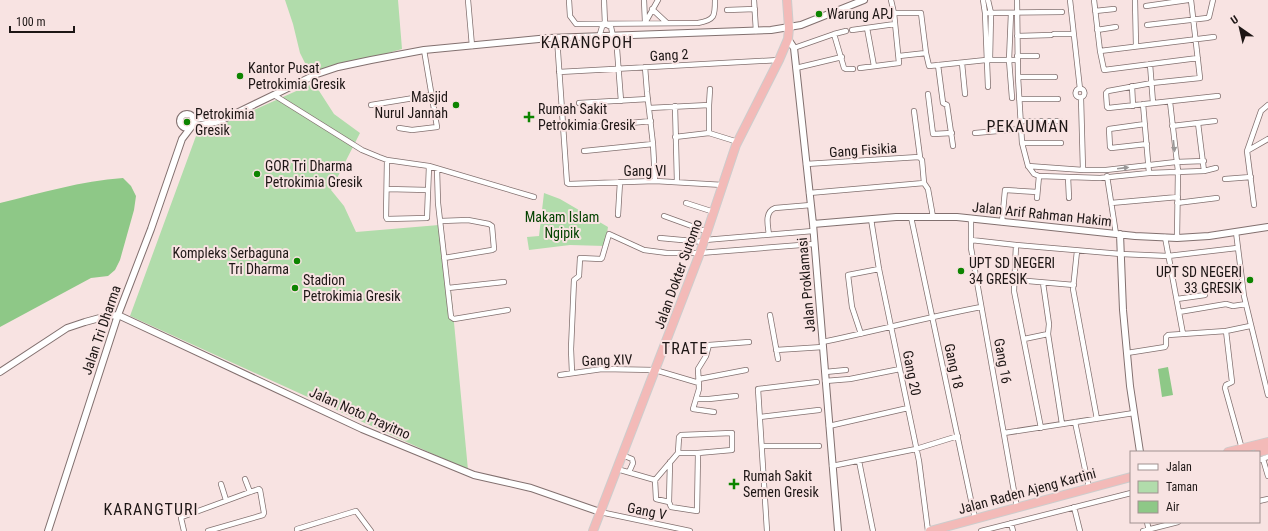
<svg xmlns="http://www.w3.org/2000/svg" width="1268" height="531" viewBox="0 0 1268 531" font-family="'Roboto Condensed',sans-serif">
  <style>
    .green { fill: #b1dcab }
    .water { fill: #8ec887 }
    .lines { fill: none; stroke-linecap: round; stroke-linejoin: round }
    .street-casing { stroke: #82706f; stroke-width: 6 }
    .secondary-casing { stroke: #82706f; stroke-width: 8 }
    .highway-casing { stroke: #cdcccc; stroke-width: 10 }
    .street { stroke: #fff; stroke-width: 4.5 }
    .secondary { stroke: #fff; stroke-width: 6 }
    .highway { stroke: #f3bab8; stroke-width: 8 }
    .oneway { fill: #999696 }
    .poi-dot { fill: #0d8400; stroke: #f8e3e2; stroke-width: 1.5 }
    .labels { text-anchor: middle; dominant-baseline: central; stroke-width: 4; stroke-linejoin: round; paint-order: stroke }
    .poi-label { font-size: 14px; fill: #1d1615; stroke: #f8e3e2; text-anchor: start }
    .street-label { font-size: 14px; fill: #1d1615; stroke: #f8e3e2 }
    .park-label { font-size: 14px; fill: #044300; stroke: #f8e3e2 }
    .quarter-label { font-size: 16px; letter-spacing: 1px; fill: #1d1615; stroke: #f8e3e2 }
  </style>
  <rect width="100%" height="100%" fill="#f8e3e2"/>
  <path class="green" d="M285 0H398L402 49 311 75 300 53 293 24Z
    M314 83 334 114 360 133 331 190 344 206 356 232 439 225 451 291 468 470 130 316 196 136Z
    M544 193 560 199 608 227 605 246 570 245 529 250 527 237 539 236Z"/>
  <path class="water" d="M123 178 131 186 136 196 134 210 120 260 115 270 108 276 91 278 0 327V203C41 193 81 181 123 178Z
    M1168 367 1173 395 1162 397 1158 369Z"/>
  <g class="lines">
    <defs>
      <path id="street" d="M468 0 472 46
        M569 0 570 16 576 24 698 23C715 20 715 16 715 0
        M644 0 645 22
        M754 0 756 31
        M983 0 985 13 988 87
        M988 0 991 13 990 60
        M1017 0 1018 77 1022 143 1028 166 1034 174 1039 176 1100 178 1149 173 1204 171 1216 168
        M1070 0 1080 89
        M1094 0 1100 51 1104 70 1198 58
        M1135 0 1136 46
        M1191 0 1200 78 1152 83 1108 91 1106 93 1107 107 1108 108 1218 96
        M1146 6 1188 0
        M652 9 667 23
        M727 10 755 9
        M1095 11 1114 9
        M894 13H921L926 53 929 66 986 60H1017
        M985 13 1062 12
        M1011 13 1009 60 1012 98
        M645 23 658 0
        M605 24 611 27 613 36
        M1147 25 1207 18 1209 17 1213 0
        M867 28 874 66
        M852 30 895 24
        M1097 30 1116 27
        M834 34 844 68 846 69H853
        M1054 34H1073
        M616 36 621 101
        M1017 36 1051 35
        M599 37 602 27 605 24 604 0
        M557 38 567 183 569 184 655 181 723 185
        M794 48 834 34 846 31
        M1100 51 1214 37
        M899 56 926 53
        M1017 56H1037
        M962 63 965 94
        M1150 64 1153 103
        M938 65 943 103 947 105 953 146
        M645 67 647 92 653 144 655 181
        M796 68 842 57
        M860 68 899 63 894 13 891 0
        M559 72 779 60
        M1018 77H1055
        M1132 86 1133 106
        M1075.5 93a4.5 4.5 0 1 1 9 0a4.5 4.5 0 1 1-9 0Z
        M928 94 933 134 952 133
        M274 95 362 150 379 157 387 160 429 166 534 197
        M1081 98 1083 170
        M1019 99H1058
        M1170 102 1178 171 1177 238
        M579 103 648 99
        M1143 104 1149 173
        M371 105 432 95
        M675 106 677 182
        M649 108 709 105
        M914 111 920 157
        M1021 121H1060
        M1198 123 1204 171
        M1145 124 1109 129 1110 147 1111 148 1147 144
        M1172 126 1215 121
        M399 128 412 130 437 127 424 50
        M581 128 651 121
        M709 133 738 142
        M975 133 1021 129
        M675 137 709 133V105L710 89
        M1022 143H1061
        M584 151 653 144
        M1247 151 1261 111 1268 105
        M387 160 386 217 387 219 427 218 429 166
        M806 164 919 157 922 160 924 183 809 193
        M1028 166 1083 170H1106L1176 162 1204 161
        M437 169 438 203 451 317 454 319 508 310
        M1107 176 1116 234
        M1068 177 1069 198
        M1225 179 1251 177
        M924 183 928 189 933 217
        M387 189 428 190
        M1037 198 1039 176
        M686 203 714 212
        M1111 203 1178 197
        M1177 203 1217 198
        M1254 205 1247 151 1268 139
        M618 215 620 182
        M664 216 708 232
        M911 217 975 519
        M971 218V248L1017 508
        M871 219 879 269 919 461 928 531
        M441 221 468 220 489 224 492 226 494 249 492 250 444 258
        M1002 222 1005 190 1037 192
        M1236 232 1244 296 1268 395
        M769 235C768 226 764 212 775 208L811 205
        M1165 237 1183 334
        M660 238 704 242
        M705 240 813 231
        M971 240 1016 245 1121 254 1168 256 1237 248
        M1016 245 1014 291 1041 428
        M1077 251 1073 289 1097 419
        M1015 280 1074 285
        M448 288 504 282
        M1177 299 1205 295
        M1179 312 1226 304 1233 306 1246 304
        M770 315 778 359
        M1226 331 1232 382 1226 385 1225 388 1242 449
        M861 334 852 307 848 275 879 269
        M1048 334 1062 424
        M1024 339 1048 334 1049 324 1043 283
        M822 342C876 331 928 317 981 307
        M776 350 823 347
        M1127 353 1165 347 1166 345V337L1168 335 1226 331 1250 326
        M825 372 846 370
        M572 373 571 349 574 280 579 276 580 258 601 259 602 258 609 234 644 250 667 253H700L814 244
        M560 375 602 369 655 370 699 383
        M699 379 746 370
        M825 381 850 379 900 369
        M696 399H709L736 396
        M714 412 693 409 699 389 698 369 706 356 709 345 749 342
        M760 417 819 410
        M1075 422 1089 488
        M829 426 908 408
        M1004 433 1134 413
        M762 446H819
        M678 453H698L697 511 671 507 669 502 656 499 655 480Z
        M678 453 679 437 681 435 732 433V450L698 453
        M622 455 632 459 633 463 629 472
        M1263 459 1268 476
        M1259 460 1268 457
        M859 461 873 531
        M832 466 916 449 958 436
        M617 469 655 480
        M245 479 250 492
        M221 484 226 500
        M1259 501 1268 499
        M669 502 670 462
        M1074 507 1080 531
        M600 512 690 531
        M1147 522 1149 531
        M1011 523 1013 531
        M184 531 181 518 182 517 250 492 259 489 260 490 264 513 263 515 208 531
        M297 531V529L356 511 371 531
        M767 531 758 389 817 382
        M981 531 1131 493
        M1143 531 1178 522"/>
      <path id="secondary" d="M788 39 794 48 813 224 838 531
        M180 121a7 7 0 1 1 14 0a7 7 0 1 1-14 0Z
        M193 119 220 116 230 117
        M193 124 201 125 220 121 317 74 338 67 371 60 424 50 549 38 771 30 801 25 864 0
        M813 224 896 217H957L1135 236 1177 238 1209 236 1268 227
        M1120 234 1123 310 1130 386 1140 452
        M0 372 67 328 85 322 107 316 118 315 362 429 474 475 531 488 600 512
        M48 531 118 315 151 229 182 139 192 126"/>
      <path id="highway" d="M1228 452 1268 442
        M1259 452 1268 450
        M593 531 700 253 736 145 779 60 788 39 789 28 787 0
        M930 531 1131 477"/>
    </defs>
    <use href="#street" class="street-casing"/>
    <use href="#secondary" class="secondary-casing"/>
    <use href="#highway" class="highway-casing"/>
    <use href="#street" class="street"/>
    <use href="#secondary" class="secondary"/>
    <use href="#highway" class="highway"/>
  </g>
  <defs><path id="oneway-solid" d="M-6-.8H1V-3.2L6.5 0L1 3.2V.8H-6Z"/></defs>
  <g class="oneway">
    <use href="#oneway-solid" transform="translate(1174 146) rotate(84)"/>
    <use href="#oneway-solid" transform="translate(1123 168) rotate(-7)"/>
  </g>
  <g class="poi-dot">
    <circle cx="819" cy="14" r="4"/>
    <circle cx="240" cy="76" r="4"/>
    <circle cx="456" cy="105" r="4"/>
    <path d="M527 111h4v4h4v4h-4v4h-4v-4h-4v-4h4z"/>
    <circle cx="187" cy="122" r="4"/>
    <circle cx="257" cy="174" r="4"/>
    <circle cx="297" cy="261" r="4"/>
    <circle cx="961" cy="271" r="4"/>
    <circle cx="1250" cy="280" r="4"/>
    <circle cx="295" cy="288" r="4"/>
    <path d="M732 478h4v4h4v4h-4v4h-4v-4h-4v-4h4z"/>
  </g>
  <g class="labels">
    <g class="poi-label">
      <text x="827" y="14">Warung APJ</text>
      <text x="248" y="68">Kantor Pusat<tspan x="248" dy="16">Petrokimia Gresik</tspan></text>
      <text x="448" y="97" text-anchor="end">Masjid<tspan x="448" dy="16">Nurul Jannah</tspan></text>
      <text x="538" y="109">Rumah Sakit<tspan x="538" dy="16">Petrokimia Gresik</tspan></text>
      <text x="195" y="114">Petrokimia<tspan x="195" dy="16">Gresik</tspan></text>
      <text x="265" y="166">GOR Tri Dharma<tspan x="265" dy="16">Petrokimia Gresik</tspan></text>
      <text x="289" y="253" text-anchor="end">Kompleks Serbaguna<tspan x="289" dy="16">Tri Dharma</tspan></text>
      <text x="969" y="263">UPT SD NEGERI<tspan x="969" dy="16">34 GRESIK</tspan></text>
      <text x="1242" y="272" text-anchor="end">UPT SD NEGERI<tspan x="1242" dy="16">33 GRESIK</tspan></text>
      <text x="303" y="280">Stadion<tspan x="303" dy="16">Petrokimia Gresik</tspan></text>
      <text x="743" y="476">Rumah Sakit<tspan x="743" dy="16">Semen Gresik</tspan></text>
    </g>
    <g class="street-label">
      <text transform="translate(669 55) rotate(-3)">Gang 2</text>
      <text transform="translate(863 150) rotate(-4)">Gang Fisikia</text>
      <text x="645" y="171">Gang VI</text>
      <text transform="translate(1042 214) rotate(6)">Jalan Arif Rahman Hakim</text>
      <text transform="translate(678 274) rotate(-70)">Jalan Dokter Sutomo</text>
      <text transform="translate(806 285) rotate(-95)">Jalan Proklamasi</text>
      <text transform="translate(101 330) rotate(-71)">Jalan Tri Dharma</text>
      <text transform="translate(607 360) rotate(-2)">Gang XIV</text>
      <text transform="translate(1003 361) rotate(80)">Gang 16</text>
      <text transform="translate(954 366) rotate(78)">Gang 18</text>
      <text transform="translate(912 373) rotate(79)">Gang 20</text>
      <text transform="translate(360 413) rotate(24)">Jalan Noto Prayitno</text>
      <text transform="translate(1027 491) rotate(-15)">Jalan Raden Ajeng Kartini</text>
      <text transform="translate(647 511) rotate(11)">Gang V</text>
    </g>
    <g class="park-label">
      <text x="562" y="217">Makam Islam<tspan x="562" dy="16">Ngipik</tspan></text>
    </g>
    <g class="quarter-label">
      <text x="587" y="42">KARANGPOH</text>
      <text x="1028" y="126">PEKAUMAN</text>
      <text x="685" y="348">TRATE</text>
      <text x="151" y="509">KARANGTURI</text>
    </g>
  </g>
  <rect x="1130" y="451" width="130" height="72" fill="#f8e3e2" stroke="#a09190"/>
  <rect x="1138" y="464" width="20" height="6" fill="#ffffff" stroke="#a09190"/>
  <text x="1166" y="471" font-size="12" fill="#1d1615">Jalan</text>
  <rect x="1138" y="481" width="20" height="12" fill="#b1dcab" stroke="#a09190"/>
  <text x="1166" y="491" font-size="12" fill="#1d1615">Taman</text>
  <rect x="1138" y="501" width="20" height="12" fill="#8ec887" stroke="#a09190"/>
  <text x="1166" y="511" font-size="12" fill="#1d1615">Air</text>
  <g transform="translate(1240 28) rotate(326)" stroke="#f8e3e2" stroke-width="3" paint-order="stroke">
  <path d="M0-3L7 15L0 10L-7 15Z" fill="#1d1615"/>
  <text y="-6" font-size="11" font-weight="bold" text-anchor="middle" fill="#1d1615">U</text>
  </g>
  <path d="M10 26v6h64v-6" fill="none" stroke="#1d1615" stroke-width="2"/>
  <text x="16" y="26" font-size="12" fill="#1d1615" stroke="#f8e3e2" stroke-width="3" paint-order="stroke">100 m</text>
</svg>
